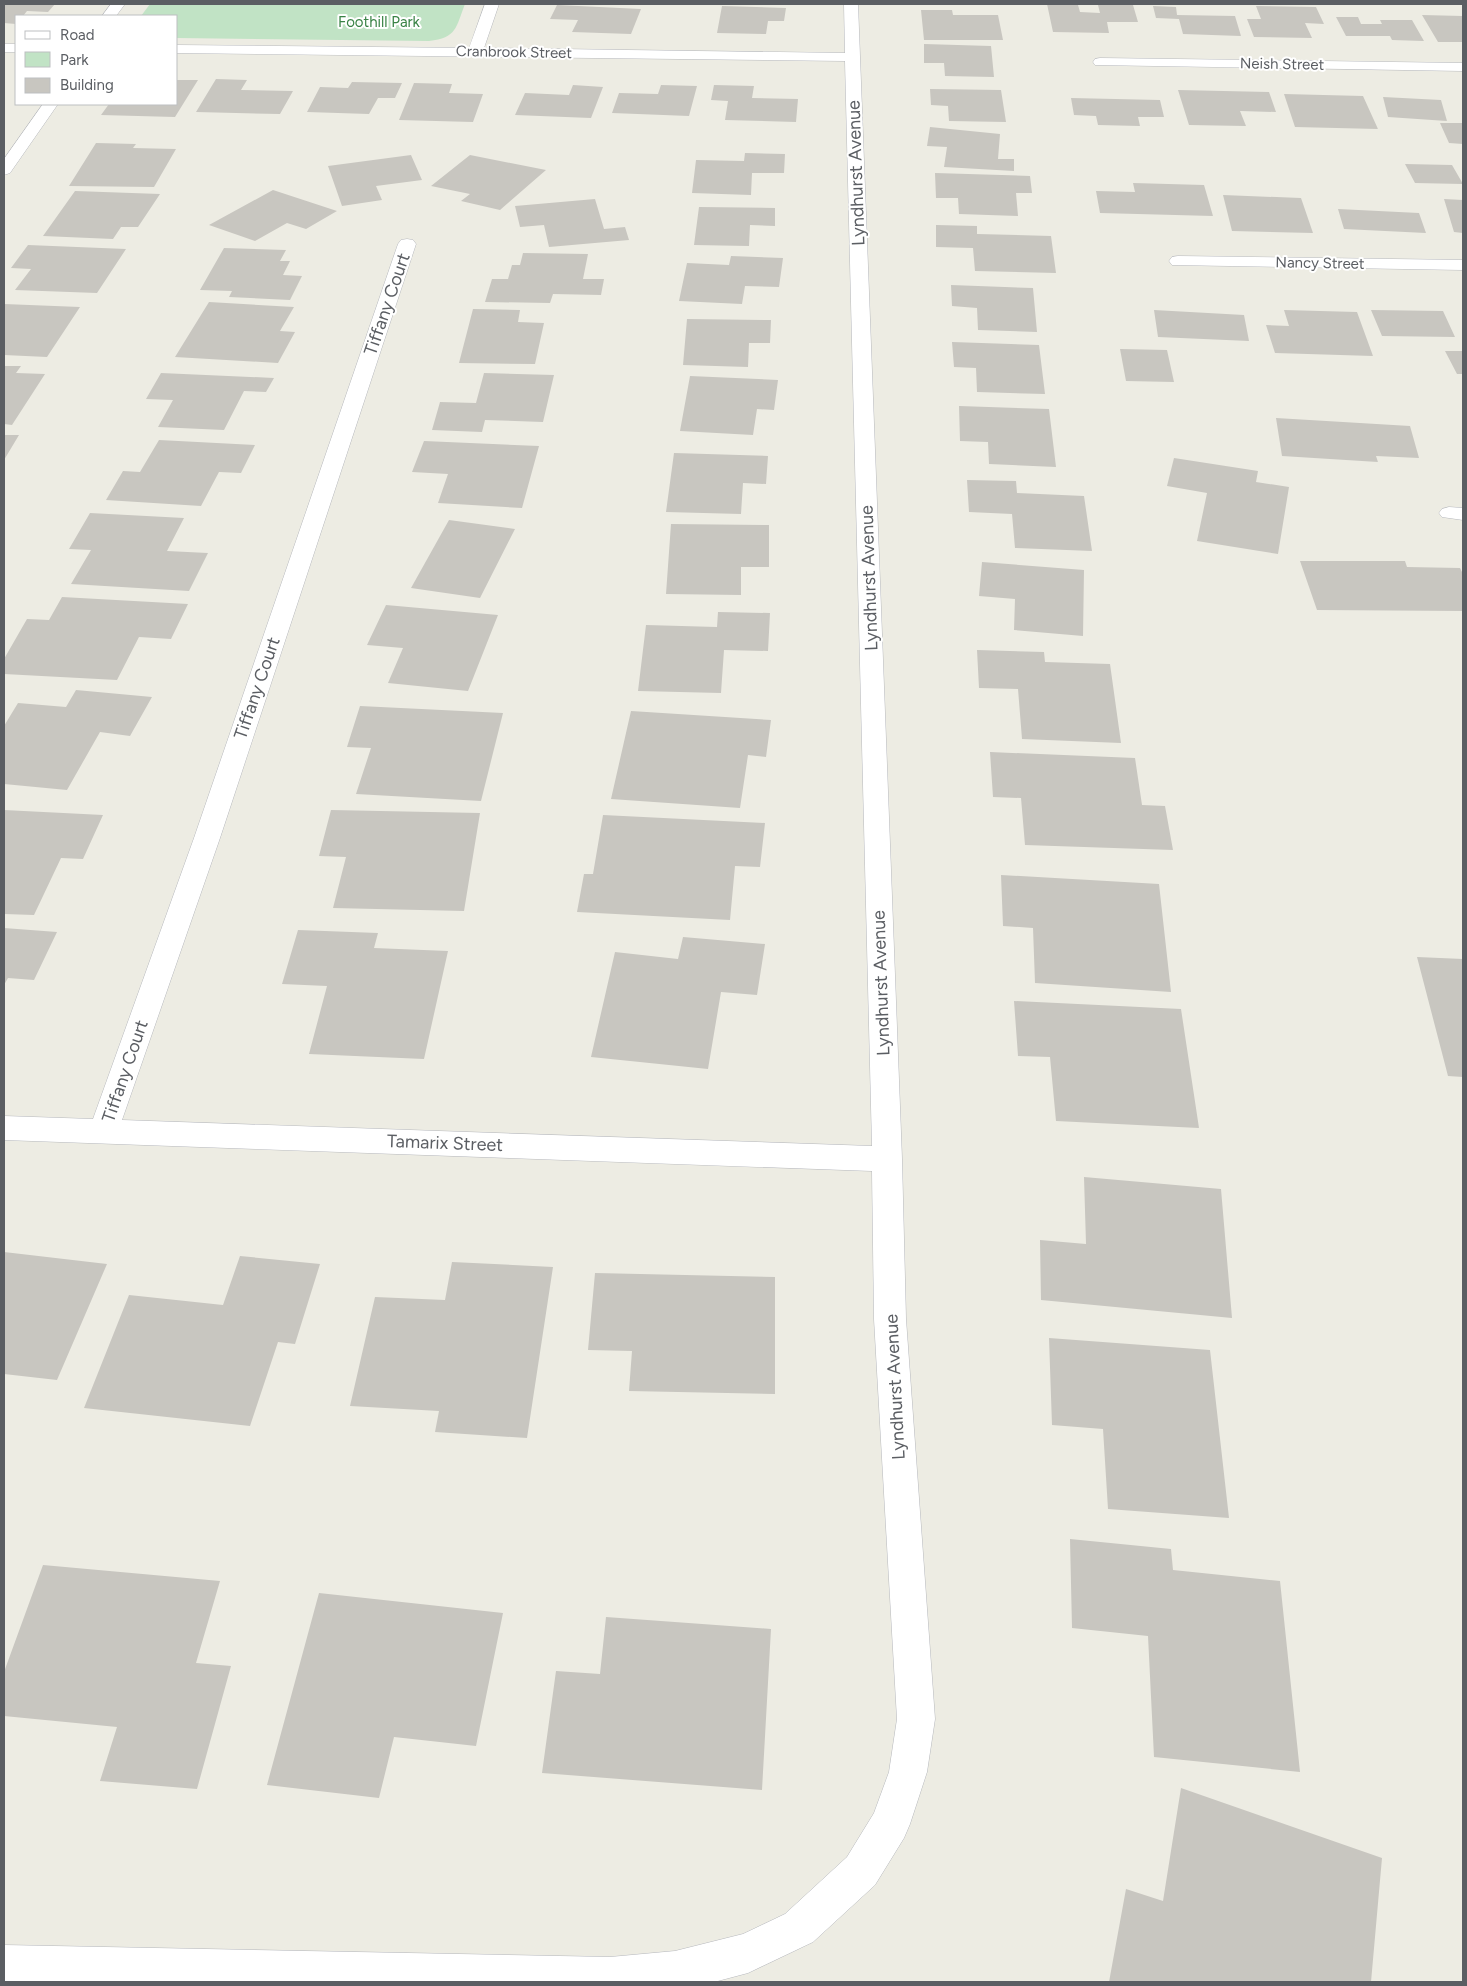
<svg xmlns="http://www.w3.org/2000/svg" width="1467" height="1986" viewBox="0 0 1467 1986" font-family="Figtree,sans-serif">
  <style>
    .green { fill: #c1e3c5 }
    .building { fill: #c8c6c0 }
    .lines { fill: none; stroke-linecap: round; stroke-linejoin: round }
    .street-casing { stroke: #b6b8bd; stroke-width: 1 }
    .street { fill: #fff; fill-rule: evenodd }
    .labels { text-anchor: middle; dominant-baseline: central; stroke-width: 4; stroke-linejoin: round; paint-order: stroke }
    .far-park-label { font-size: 15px; fill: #3a8346; stroke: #fff }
    .far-street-label { font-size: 15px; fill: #5b5e63; stroke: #fff }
    .street-label { font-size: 18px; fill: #5b5e63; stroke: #fff }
  </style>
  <rect width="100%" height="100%" fill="#edece3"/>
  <path class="green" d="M150 4H465C456 27 457 38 429 41L176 38V16H141Z"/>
  <path class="building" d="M4 4H55L48 12 27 11 23 16H16V24L4 23Z
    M1047 4 1078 5 1080 12 1100 13 1098 5H1133L1138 22H1107L1109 33 1053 32Z
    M557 5 641 9 631 34 572 32 578 20 550 19Z
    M722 6 786 8 784 21H768L766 34 717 33Z
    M1153 6 1176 7 1177 15 1235 16 1241 36 1183 34 1179 19 1156 18Z
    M1256 6 1316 7 1324 24 1305 23 1312 38 1254 37 1247 19H1261Z
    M921 10H952L953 15H998L1003 40H924Z
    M1422 15 1463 16V42H1438Z
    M1336 17H1358L1361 24H1382L1380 20H1412L1424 41 1392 40 1390 36H1346Z
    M924 44 991 46 994 77 945 76 944 63H924Z
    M216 79 247 80 241 90 293 91 280 114 196 112Z
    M176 80H198L175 117 101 115 109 104H176Z
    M352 82 402 83 395 98H378L369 114 307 112 320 87 348 88Z
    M414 83 452 84 449 93 483 94 473 122 399 120Z
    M573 85 603 87 591 118 515 115 525 93 569 95Z
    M661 85 697 86 689 116 612 113 619 93 658 94Z
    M714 85 754 86 752 98 798 99 796 122 725 120 728 101 711 100Z
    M930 89 1001 90 1006 122 949 121 948 106 931 105Z
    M1178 90 1269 92 1276 112 1240 111 1246 126 1189 125Z
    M1284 94 1363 96 1378 129 1295 127Z
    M1383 97 1441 100 1447 121 1388 117Z
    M1071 98 1160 100 1164 117H1138L1140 126 1098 125 1096 116 1074 115Z
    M1440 123H1463V144L1449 143Z
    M930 127 1000 134 998 159H1014V171L944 167 947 147 927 146Z
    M96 143 136 144 133 148 176 149 154 187 69 186Z
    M745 153 785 154 784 173H752L751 195 692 193 696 160 744 161Z
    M411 155 422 180 376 186 382 200 342 206 328 166Z
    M470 155 546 170 500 210 461 201 470 194 431 186Z
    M1405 164 1452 165 1463 184 1415 183Z
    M935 173 1030 176 1032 193H1016L1018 216 959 214 958 198H936Z
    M1133 183 1204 185 1213 216 1100 213 1096 191 1135 192Z
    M273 190 337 211 306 229 287 223 255 241 209 225Z
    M75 191 160 194 138 227H121L113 239 43 236Z
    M1223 195 1301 198 1313 233 1232 231Z
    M595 199 604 229 625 227 629 240 549 247 544 225 520 227 515 206Z
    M1444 199 1463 200V233L1454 232Z
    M699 207 775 208V226L750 225 749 246 694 245Z
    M1338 209 1419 213 1426 233 1344 229Z
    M936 225 977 226V234L1051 236 1056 273 975 271 973 248 936 247Z
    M28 245 126 249 97 293 15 290 31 269 11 268Z
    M224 248 286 250 280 261H290L283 275 302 276 290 300 229 297 232 291 200 290Z
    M523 253 588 254 583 279H604L601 295 553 294 550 303 485 302 492 279H508L512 265H520Z
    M731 256 783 258 779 287 745 286 742 304 679 301 687 263 729 265Z
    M951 285 1033 288 1037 332 978 330 977 308 952 306Z
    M209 302 294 307 280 331 295 332 278 363 175 357Z
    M4 304 80 307 47 357 4 355Z
    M473 309 520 310 518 322 544 323 535 364 459 363Z
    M1154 310 1244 315 1249 341 1158 337Z
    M1284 310 1357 312 1373 356 1275 353 1266 325 1289 326Z
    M1371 310 1443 311 1455 337 1382 336Z
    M687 319 771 320 770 343H749L748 367 683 365Z
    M952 342 1039 345 1045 394 977 392 976 368 954 367Z
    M1120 349 1167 350 1174 382 1126 381Z
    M1445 351H1463V374H1457Z
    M4 366H21L16 373 45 374 12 425 4 424Z
    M161 373 274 378 266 392 244 391 224 430 158 427 173 400 146 399Z
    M484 373 554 375 543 422 485 420 482 432 432 430 440 402 476 403Z
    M690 376 778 380 774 410 757 409 753 435 680 431Z
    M959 406 1049 409 1056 467 989 464 988 442 960 441Z
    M1276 418 1410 426 1419 458 1376 456 1378 462 1282 456Z
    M4 435H19L4 460Z
    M159 440 255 445 241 473 219 472 201 506 106 500 123 471 140 472Z
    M424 441 539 446 522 508 438 503 448 474 412 472Z
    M674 453 768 456 766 484 743 483 741 514 666 512Z
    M1174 458 1258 471 1256 482 1289 487 1278 554 1197 541 1207 493 1167 486Z
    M967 480 1016 481 1017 493 1084 496 1092 551 1015 548 1012 514 969 512Z
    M90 513 184 518 167 551 208 553 189 591 71 584 91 550 69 549Z
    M449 520 515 529 480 598 411 588Z
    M671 524 769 525V567H741V595L666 594Z
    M1300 561H1405L1407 567 1460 568 1463 574V611L1317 610Z
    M982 562 1084 570 1083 636 1014 630 1015 599 979 596Z
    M62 597 188 604 171 639 139 637 117 680 4 674V659L27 619 49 620Z
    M386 605 498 615 468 691 388 683 403 648 367 645Z
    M718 612 770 613 768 651 724 650 721 693 638 691 646 625 717 627Z
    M977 650 1044 652 1045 662 1110 664 1121 743 1022 739 1018 689 979 688Z
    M76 690 152 697 130 736 100 732 67 790 4 784V726L18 703 66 707Z
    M360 706 503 713 481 801 356 794 371 748 347 747Z
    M631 711 771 720 766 757 748 755 740 808 611 799Z
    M990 752 1135 758 1142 805 1165 806 1173 850 1025 845 1021 798 993 797Z
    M4 810 103 815 83 859 61 858 34 915 4 914Z
    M331 810 480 813 464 911 333 908 346 857 319 856Z
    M603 815 765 823 760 867 735 866 730 920 577 912 584 874H593Z
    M1001 875 1159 884 1171 992 1035 983 1033 928 1003 926Z
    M4 928 57 932 34 980 8 978 4 985Z
    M298 930 378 933 374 948 448 951 424 1059 309 1054 327 986 282 984Z
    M683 937 765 944 757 995 721 992 708 1069 591 1057 615 952 678 959Z
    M1417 957 1463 959V1077L1448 1076Z
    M1014 1001 1181 1009 1199 1128 1056 1121 1050 1057 1018 1056Z
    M1084 1177 1221 1189 1232 1318 1041 1300 1040 1240 1086 1244Z
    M4 1252 107 1264 57 1380 4 1374Z
    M240 1256 320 1264 295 1344 278 1342 250 1426 84 1408 129 1295 223 1305Z
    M452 1262 553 1267 527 1438 435 1432 439 1411 350 1406 375 1297 445 1300Z
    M595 1273 775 1277V1394L629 1391 632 1351 588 1350Z
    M1049 1338 1210 1350 1229 1518 1108 1509 1103 1429 1052 1425Z
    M1070 1539 1171 1549 1173 1570 1280 1581 1300 1772 1154 1757 1148 1636 1072 1628Z
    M43 1565 220 1581 196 1663 231 1666 197 1789 100 1781 117 1727 4 1716V1672Z
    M319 1593 503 1613 476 1746 394 1737 379 1798 267 1785Z
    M606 1617 771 1629 762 1790 542 1773 556 1671 600 1674Z
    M1181 1788 1382 1858 1371 1982H1109L1126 1889 1163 1901Z"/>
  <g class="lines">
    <defs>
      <path id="street" d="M111 4H125L116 16H102Z
        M485 4H499L484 48 845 53 844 4H858L902 1159 906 1319 935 1719 927 1772 910 1824 904 1838 875 1885 813 1942 748 1973 714 1982H4V1945L610 1957 675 1951 743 1934 785 1914 847 1857 874 1813 889 1772 897 1719 874 1319 872 1171 4 1140V1116L93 1119 194 838 398 244 401 240 407 239 413 240 416 244 220 838 122 1120 872 1146 845 61 176 53V45L469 48Z
        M4 44H16V52H4Z
        M1100 58 1463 63V71L1095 65 1093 62 1095 59Z
        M43 104H58L10 173 4 175V159Z
        M1178 256 1463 260V270L1172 265 1169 261 1172 257Z
        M1449 507 1463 508V520L1442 517 1439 513 1442 509Z"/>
    </defs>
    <use href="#street" class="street-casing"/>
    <use href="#street" class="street"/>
  </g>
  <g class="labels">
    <g class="far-park-label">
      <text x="379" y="22">Foothill Park</text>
    </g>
    <g class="far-street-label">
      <text transform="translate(514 52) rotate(1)">Cranbrook Street</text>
      <text transform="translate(1282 64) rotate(1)">Neish Street</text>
      <text transform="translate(1320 263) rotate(1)">Nancy Street</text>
    </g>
    <g class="street-label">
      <text transform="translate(856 173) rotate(-92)">Lyndhurst Avenue</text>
      <text transform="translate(387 304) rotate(-71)">Tiffany Court</text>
      <text transform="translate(869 578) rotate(-92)">Lyndhurst Avenue</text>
      <text transform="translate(257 688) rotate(-71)">Tiffany Court</text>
      <text transform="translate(881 983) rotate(-92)">Lyndhurst Avenue</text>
      <text transform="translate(125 1071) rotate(-71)">Tiffany Court</text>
      <text transform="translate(445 1143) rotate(2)">Tamarix Street</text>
      <text transform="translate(895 1387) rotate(-93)">Lyndhurst Avenue</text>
    </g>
  </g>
  <rect width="1467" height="1986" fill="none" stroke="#5b5e63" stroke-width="10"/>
  <rect x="15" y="15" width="162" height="90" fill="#ffffff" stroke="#bdbfc1"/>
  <rect x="25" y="31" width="25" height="8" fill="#ffffff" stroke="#bdbfc1"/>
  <text x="60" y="40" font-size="15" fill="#5b5e63">Road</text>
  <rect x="25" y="52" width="25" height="15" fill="#c1e3c5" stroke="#bdbfc1"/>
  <text x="60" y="65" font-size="15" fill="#5b5e63">Park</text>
  <rect x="25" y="78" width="25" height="15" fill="#c8c6c0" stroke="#bdbfc1"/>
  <text x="60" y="90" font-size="15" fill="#5b5e63">Building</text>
</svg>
